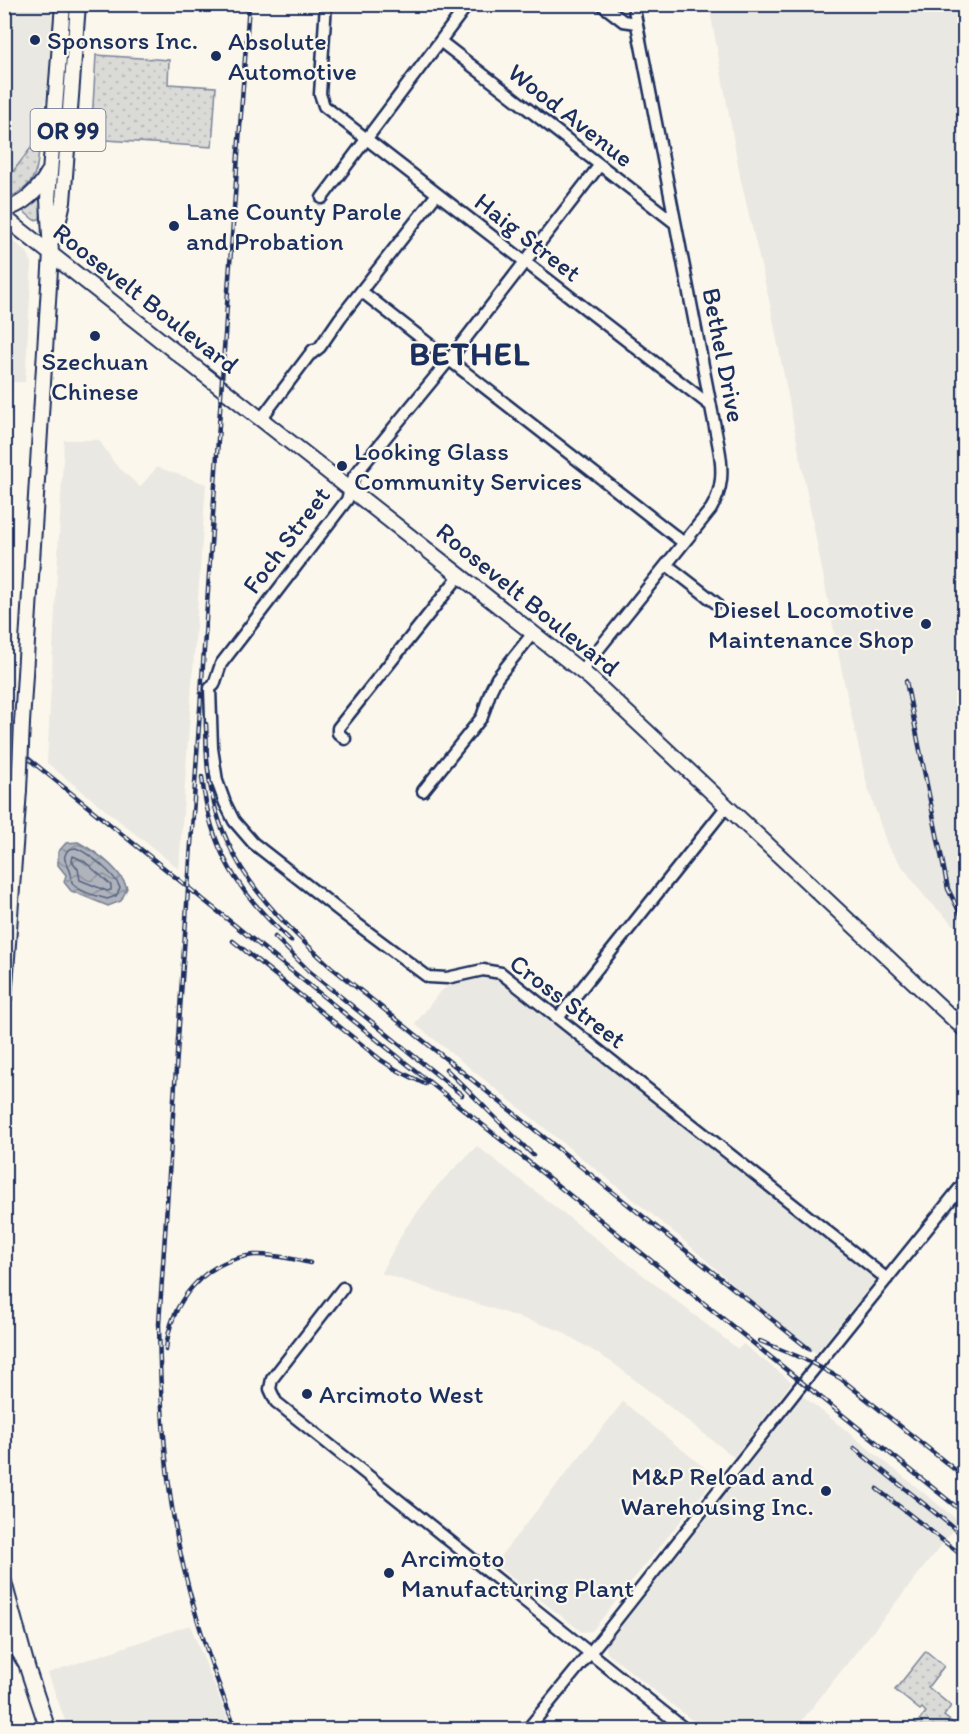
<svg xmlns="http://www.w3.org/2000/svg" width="969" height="1734" viewBox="0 0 969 1734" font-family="Itim,sans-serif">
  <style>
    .built { fill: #eae8e2 }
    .grass { fill: url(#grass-dots); stroke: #7a849a; stroke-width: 1.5 }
    .water { fill: url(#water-waves); stroke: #747e96; stroke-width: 1.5 }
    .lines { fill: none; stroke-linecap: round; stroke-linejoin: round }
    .shore { stroke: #566483; stroke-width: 1.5 }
    .minor-casing { stroke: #1b2f5e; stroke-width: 15 }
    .major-casing { stroke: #1b2f5e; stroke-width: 18 }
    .minor { stroke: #fbf7ec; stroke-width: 10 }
    .major { stroke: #fbf7ec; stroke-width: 14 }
    .rail-casing { stroke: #1b2f5e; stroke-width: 4.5 }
    .rail { stroke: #fbf7ec; stroke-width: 2; stroke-dasharray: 7; stroke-linecap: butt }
    .major-bridge-casing { stroke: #1b2f5e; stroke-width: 18; stroke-linecap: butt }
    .major-bridge { stroke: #fbf7ec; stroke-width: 14 }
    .poi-dot { fill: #1b2f5e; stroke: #fbf7ec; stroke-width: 2 }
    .labels { text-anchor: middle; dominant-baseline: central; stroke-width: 4.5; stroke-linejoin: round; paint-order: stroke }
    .shield { fill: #fbf7ec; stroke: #5e6b89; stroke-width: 1.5 }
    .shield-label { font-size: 24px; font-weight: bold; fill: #1b2f5e }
    .poi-label { font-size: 26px; fill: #1b2f5e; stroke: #fbf7ec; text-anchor: start }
    .street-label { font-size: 26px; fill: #1b2f5e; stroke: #fbf7ec }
    .district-label { font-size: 32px; font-weight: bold; letter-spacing: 1.5px; fill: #1b2f5e; stroke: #fbf7ec }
  </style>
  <defs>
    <pattern id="grass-dots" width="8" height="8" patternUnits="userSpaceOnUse" patternTransform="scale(1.5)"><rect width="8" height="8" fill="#dadad7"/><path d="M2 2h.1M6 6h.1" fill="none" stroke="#babbbb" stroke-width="1.8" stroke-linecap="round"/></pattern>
    <pattern id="water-waves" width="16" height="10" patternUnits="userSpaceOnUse" patternTransform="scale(1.5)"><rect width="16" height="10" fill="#afb3bb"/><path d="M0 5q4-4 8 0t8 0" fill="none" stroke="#8e929b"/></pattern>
  </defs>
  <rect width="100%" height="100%" fill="#fbf7ec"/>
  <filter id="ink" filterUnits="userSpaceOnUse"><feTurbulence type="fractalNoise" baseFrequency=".0167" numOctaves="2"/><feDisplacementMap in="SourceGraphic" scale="12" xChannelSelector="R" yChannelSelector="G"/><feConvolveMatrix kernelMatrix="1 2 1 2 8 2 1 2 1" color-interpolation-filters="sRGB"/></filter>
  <g filter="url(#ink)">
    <path class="built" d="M5 5H54L48 84 40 136 5 182Z
      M709 5H964V935L925 897 888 847 867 785 844 682 770 304 741 181Z
      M5 234 27 252 32 263 25 382H12L5 504Z
      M64 440H99L115 464 140 487 157 467 206 484 179 869 47 763Z
      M484 976 493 978 502 984 874 1274 876 1279 816 1353 762 1310 680 1237 415 1024 439 993 445 988 471 977Z
      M477 1146 738 1349 743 1344 792 1382 734 1457 613 1363 559 1330 381 1273 404 1230 438 1185Z
      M803 1396 960 1522 795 1729H703L607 1653 606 1646Z
      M623 1402 716 1477 592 1631 582 1632 494 1564Z
      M190 1625 232 1729H68L48 1673Z"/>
    <path class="grass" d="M96 55 169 60 168 84 216 87 212 147 91 139Z
      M40 136C38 156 40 178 22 190 16 194 12 198 5 196V182Z
      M42 193 40 219 34 220 23 211V207Z
      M926 1651 944 1666 928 1687 951 1706 944 1716 961 1729H912L926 1712 922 1708 920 1710 895 1690Z"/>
    <path class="water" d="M78 842C96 852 119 868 127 888L121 901 108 906 71 891 64 882 66 875 58 865V852L66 843Z"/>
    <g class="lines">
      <path class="shore" d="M76 848C90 854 115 874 120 888L116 896 107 899C97 896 84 893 76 887 70 883 72 879 71 874 69 863 59 860 69 849Z
        M73 856 84 861 111 885V890L107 891 80 880 78 869 72 861Z"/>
      <defs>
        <path id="minor" d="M326 4 320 94 324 106 711 406
          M601 4 623 21 636 23
          M440 41 675 223
          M599 166 449 360 354 476 347 500 221 664 214 685 210 688 212 748 217 781 225 803 234 821 253 843 349 918 428 977 447 978 483 970 501 973 887 1279
          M322 198 468 4
          M361 291 684 543
          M311 354 320 347 340 318 437 194
          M261 419 313 350
          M667 565 716 603
          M581 671 711 509C723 489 723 470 719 448L633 4
          M345 739 338 733V728L460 575
          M423 791 482 717 491 690 497 678 533 633
          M558 1018 727 806
          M343 1288 272 1379 270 1389 276 1402 686 1730
          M4 1615 13 1646 23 1662
          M527 1730 602 1638 798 1389 964 1183"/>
        <path id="major" d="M4 210C23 205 39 190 48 173
          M4 217 590 678 964 1029
          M55 237 63 202 78 4
          M22 723 51 253 48 199 63 4
          M4 999 19 790
          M4 1582 28 1670 48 1730"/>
      </defs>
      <use href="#minor" class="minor-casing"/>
      <use href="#major" class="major-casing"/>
      <use href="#minor" class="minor"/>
      <use href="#major" class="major"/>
      <defs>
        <path id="rail" d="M906 681 948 889 964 921
          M206 724C207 739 206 755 208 770 218 859 268 910 331 967L809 1349
          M4 739 964 1513
          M202 777C210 850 238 893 291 941
          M275 937 309 971 462 1095
          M233 941 381 1060 395 1069 425 1084
          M446 1069 533 1155
          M760 1341 804 1359 840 1378 964 1477
          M166 1350C170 1302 204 1260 254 1255 273 1254 291 1258 310 1263
          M854 1448 964 1536
          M877 1489 964 1557
          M236 1730C209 1662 186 1592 174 1520 163 1455 160 1389 159 1324L227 305 249 4"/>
      </defs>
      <use href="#rail" class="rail-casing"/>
      <use href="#rail" class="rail"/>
      <defs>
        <path id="major-bridge" d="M19 790 22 723"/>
      </defs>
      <use href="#major-bridge" class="major-bridge-casing"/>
      <use href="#major-bridge" class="major-bridge"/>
    </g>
  </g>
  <g class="poi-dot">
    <circle cx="35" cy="40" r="6"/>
    <circle cx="216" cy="56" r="6"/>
    <circle cx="174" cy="226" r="6"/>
    <circle cx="95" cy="336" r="6"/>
    <circle cx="342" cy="466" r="6"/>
    <circle cx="926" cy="624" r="6"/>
    <circle cx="307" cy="1394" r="6"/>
    <circle cx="826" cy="1491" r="6"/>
    <circle cx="389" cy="1573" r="6"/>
  </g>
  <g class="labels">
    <rect class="shield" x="30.5" y="109" width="75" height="42" rx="4.5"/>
    <g class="shield-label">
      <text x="68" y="130">OR 99</text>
    </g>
    <g class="poi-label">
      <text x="47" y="40">Sponsors Inc.</text>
      <text x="228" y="41">Absolute<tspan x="228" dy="30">Automotive</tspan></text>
      <text x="186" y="211">Lane County Parole<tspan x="186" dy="30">and Probation</tspan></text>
      <text x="95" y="361" text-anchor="middle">Szechuan<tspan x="95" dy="30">Chinese</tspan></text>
      <text x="354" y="451">Looking Glass<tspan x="354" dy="30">Community Services</tspan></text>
      <text x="914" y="609" text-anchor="end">Diesel Locomotive<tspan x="914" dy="30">Maintenance Shop</tspan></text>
      <text x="319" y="1394">Arcimoto West</text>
      <text x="814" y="1476" text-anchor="end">M&amp;P Reload and<tspan x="814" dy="30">Warehousing Inc.</tspan></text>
      <text x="401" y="1558">Arcimoto<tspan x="401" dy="30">Manufacturing Plant</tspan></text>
    </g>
    <g class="street-label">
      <text transform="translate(571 115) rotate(38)">Wood Avenue</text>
      <text transform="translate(528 237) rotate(38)">Haig Street</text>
      <text transform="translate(146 298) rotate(38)">Roosevelt Boulevard</text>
      <text transform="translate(724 355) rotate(79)">Bethel Drive</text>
      <text transform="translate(286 540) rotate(-53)">Foch Street</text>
      <text transform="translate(528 599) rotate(39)">Roosevelt Boulevard</text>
      <text transform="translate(568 1001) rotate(37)">Cross Street</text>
    </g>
    <g class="district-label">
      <text x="470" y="354">BETHEL</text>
    </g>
  </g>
  <rect width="969" height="1734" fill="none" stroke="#fbf7ec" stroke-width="24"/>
  <rect x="12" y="12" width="945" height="1710" fill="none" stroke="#1b2f5e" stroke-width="2" filter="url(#ink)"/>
</svg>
